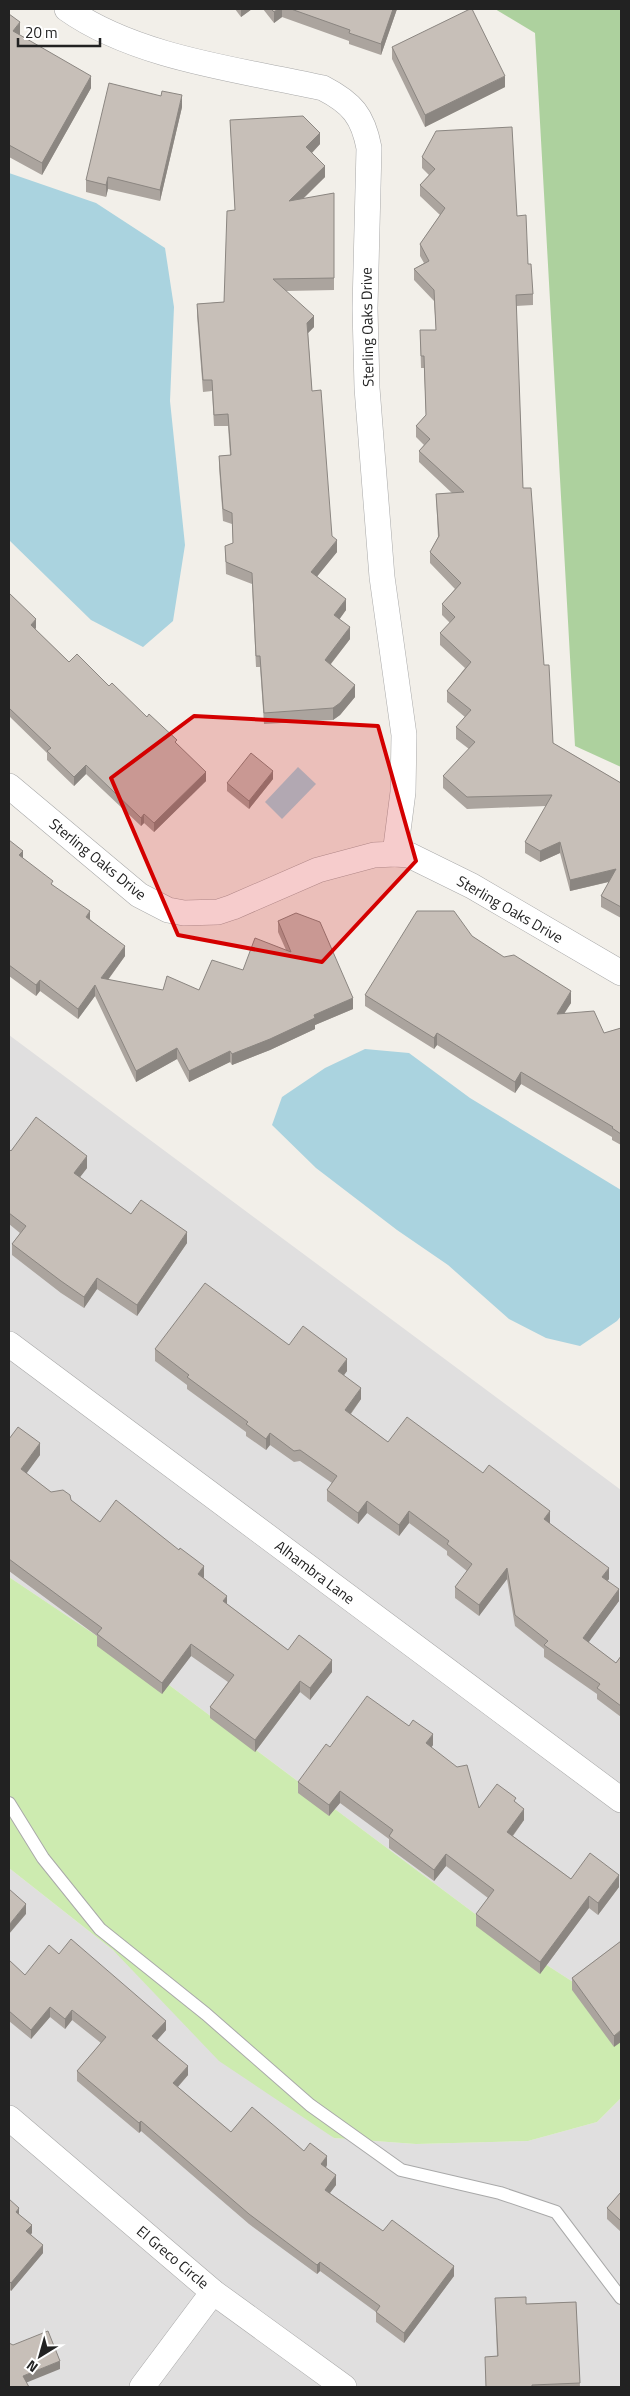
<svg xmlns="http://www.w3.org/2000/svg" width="630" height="2396" viewBox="0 0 630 2396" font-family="'Titillium Web',sans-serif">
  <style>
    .residential { fill: #e0dfdf }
    .grass { fill: #cdebb0 }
    .forest { fill: #add19e }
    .water { fill: #aad3df }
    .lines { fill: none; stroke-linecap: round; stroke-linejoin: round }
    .service-casing { stroke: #a9a9a9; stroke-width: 14 }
    .minor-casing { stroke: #a9a9a9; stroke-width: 26 }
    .service { stroke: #fff; stroke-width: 12 }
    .minor { stroke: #fff; stroke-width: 25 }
    .wall { fill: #aba49e }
    .shaded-wall { fill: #8b8681 }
    .building { fill: #c7bfb8; stroke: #8b8681 }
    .marked { fill: #d40000; fill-opacity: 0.2; stroke: #d40000; stroke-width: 4; stroke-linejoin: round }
    .labels { text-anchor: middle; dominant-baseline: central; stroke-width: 4; stroke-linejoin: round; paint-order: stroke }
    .street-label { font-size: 15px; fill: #222; stroke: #fff }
  </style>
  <rect width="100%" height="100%" fill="#f2efe9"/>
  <g class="residential">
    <polygon points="9,1035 621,1490 621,2019 607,2004 522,1949 161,1679 9,1577"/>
    <polygon points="9,1868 113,1950 334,2138 416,2144 528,2141 597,2122 621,2098 621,2387 9,2387"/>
  </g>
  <polygon class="grass" points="9,1577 161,1679 522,1949 607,2004 621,2019 621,2098 597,2122 528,2141 416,2144 334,2138 219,2061 113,1950 9,1868"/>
  <polygon class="forest" points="495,9 621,9 621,767 575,746 535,33"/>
  <g class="water">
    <polygon points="9,173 96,203 165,248 174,307 170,401 185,545 173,621 143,647 91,620 9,540"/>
    <polygon points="298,767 316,784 282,819 265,802"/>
    <polygon points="365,1049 409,1053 470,1098 621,1190 621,1316 617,1321 580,1346 546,1338 509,1319 448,1265 397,1230 316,1168 272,1125 282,1097 325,1068"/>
  </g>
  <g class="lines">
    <g class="service-casing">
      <polyline id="service" points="9,1803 43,1858 100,1929 206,2014 310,2105 401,2170 500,2193 556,2212 621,2298"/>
    </g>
    <g class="minor-casing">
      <g id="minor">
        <path d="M9 786 139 895 168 910 184 913 218 912 233 907 318 870 374 855 395 854 403 792 404 735 382 577 367 388 365 308 369 148C363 116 352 103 323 88 241 70 136 58 67 9"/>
        <polyline points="395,854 409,855 472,886 621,973"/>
        <polyline points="9,1344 621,1800"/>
        <polyline points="9,2118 213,2292 344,2387"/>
        <polyline points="142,2387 213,2292"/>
      </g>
    </g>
    <use href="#service" class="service"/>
    <use href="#minor" class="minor"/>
  </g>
  <g class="wall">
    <polygon points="235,9 252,9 241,17"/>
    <polygon points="263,9 397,9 381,55 349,44 349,41 282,17 274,23"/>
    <polygon points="9,14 20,34 19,35 91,88 42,175 9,157"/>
    <polygon points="392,47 505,87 425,127 392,59"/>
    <polygon points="161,96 182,107 160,201 108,189 106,197 86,192 86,180"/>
    <polygon points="230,120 320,144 312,153 325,177 303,199 334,193 334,290 286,291 314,327 308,333 312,391 332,536 337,552 317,576 346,610 339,619 350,639 331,664 355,697 340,715 333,720 264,724 260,667 256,667 252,584 226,574 225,546 233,543 232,524 223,521 219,467 219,456 230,455 228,426 214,426 212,391 203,392 197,316 197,304 224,302 235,210"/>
    <polygon points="422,157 517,216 528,264 533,294 533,305 516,306 523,488 553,743 621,783 621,918 601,907 601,896 609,882 570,891 560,853 540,862 525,853 525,842 546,806 467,809 443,788 443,776 469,749 456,739 456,727 465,717 447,702 447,691 465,668 440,645 440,633 450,623 442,615 442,604 455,589 430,563 430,552 438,537 436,494 452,493 419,462 419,451 424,445 416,437 416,426 426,415 424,368 421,368 420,330 436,330 434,301 414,280 414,269 424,263 420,256 420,244 440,215 420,196 420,185 429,175 422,168"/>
    <polygon points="9,593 36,628 35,629 69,662 109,686 177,745 206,781 154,832 144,823 141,826 86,774 74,786 47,760 47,753 9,716"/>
    <polygon points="273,779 249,809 227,791 227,783"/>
    <polygon points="9,840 23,858 90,919 125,956 108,980 163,990 199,990 286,950 278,932 278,921 353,1009 315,1025 315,1029 270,1050 232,1065 230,1062 189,1082 177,1059 136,1082 95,996 78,1019 40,991 36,996 9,976"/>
    <polygon points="472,936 571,1003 564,1013 604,1033 621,1028 621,1145 612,1140 612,1137 521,1084 515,1093 437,1045 434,1049 365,1006 365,995"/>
    <polygon points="9,1149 11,1151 87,1168 80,1177 131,1214 187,1243 137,1316 97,1289 84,1308 61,1293 12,1255 12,1244 20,1233 9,1224"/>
    <polygon points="289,1345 347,1371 344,1375 361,1399 351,1414 388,1442 549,1523 609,1579 607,1581 619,1601 588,1642 616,1663 621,1656 621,1717 597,1699 597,1694 544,1657 544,1649 515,1626 507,1579 479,1616 455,1598 455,1587 467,1571 447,1555 447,1551 409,1523 399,1536 367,1513 358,1524 327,1501 327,1490 332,1483 300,1461 294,1462 270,1445 266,1450 246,1436 246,1432 187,1389 187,1385 155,1361 155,1349"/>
    <polygon points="9,1439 40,1455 26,1473 51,1492 71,1500 100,1522 204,1577 204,1578 227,1604 288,1650 332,1672 310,1700 300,1692 255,1752 210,1718 210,1707 228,1682 191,1656 162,1694 97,1646 97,1636 9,1571"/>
    <polygon points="409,1726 433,1745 431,1747 479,1808 516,1802 524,1820 513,1836 571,1879 619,1887 598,1915 589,1908 540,1974 476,1926 476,1914 488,1898 446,1866 434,1881 389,1848 389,1839 340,1803 329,1816 298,1793 298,1782 330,1747"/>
    <polygon points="621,1941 614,2047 572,1990 572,1978"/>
    <polygon points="59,1954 166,2030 157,2040 188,2075 178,2087 231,2132 304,2151 327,2165 326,2168 336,2185 330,2193 383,2231 454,2276 404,2343 376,2322 376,2312 320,2271 317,2274 249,2224 141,2131 139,2133 77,2081 77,2071 101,2043 72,2020 65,2029 50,2017 31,2039 9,2021 9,1960 25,1975"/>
    <polygon points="621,2192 621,2232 607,2219 607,2208"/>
    <polygon points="9,2199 32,2233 31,2234 43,2253 11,2291 9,2289"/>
    <polygon points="495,2298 526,2304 576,2302 580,2387 486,2387 485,2357 497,2356"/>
  </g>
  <g class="shaded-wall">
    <polygon points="241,9 252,9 241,17"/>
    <polygon points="278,9 282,9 282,17 274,23 274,12"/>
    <polygon points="393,9 397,9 381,55 381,44"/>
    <polygon points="20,22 20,34 13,43 13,31"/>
    <polygon points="91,76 91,88 42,175 42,163"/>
    <polygon points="505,76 505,87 425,127 425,115"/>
    <polygon points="182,95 182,107 160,201 160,190"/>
    <polygon points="320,133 320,144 306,159 306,147"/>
    <polygon points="325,166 325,177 289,212 289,201"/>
    <polygon points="108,177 108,189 106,197 106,185"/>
    <polygon points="314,316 314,327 307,334 307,323"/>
    <polygon points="337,540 337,552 311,584 311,572"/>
    <polygon points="346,599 346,610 334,627 334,615"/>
    <polygon points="36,619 36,628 31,634 31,625"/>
    <polygon points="350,627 350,639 325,671 325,660"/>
    <polygon points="355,685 355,697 340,715 333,720 333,708"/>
    <polygon points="86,765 86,774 74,786 74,777"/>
    <polygon points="273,771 273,779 249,809 249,801"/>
    <polygon points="206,772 206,781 154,832 154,823"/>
    <polygon points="144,814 144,823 141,826 141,818"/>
    <polygon points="560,842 560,853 540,862 540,851"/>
    <polygon points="23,851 23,861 19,855"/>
    <polygon points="616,869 616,880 570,891 570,880"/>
    <polygon points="90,911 90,922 86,917"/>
    <polygon points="125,946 125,956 101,989 101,978"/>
    <polygon points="40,980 40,991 36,996 36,985"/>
    <polygon points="95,985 95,996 78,1019 78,1009"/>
    <polygon points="571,991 571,1003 557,1025 557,1014"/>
    <polygon points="353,998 353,1009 315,1025 315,1029 270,1050 232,1065 232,1054 314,1015"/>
    <polygon points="437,1033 437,1045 434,1049 434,1038"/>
    <polygon points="177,1048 177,1059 136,1082 136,1071"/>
    <polygon points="230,1051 230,1062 189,1082 189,1071"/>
    <polygon points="521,1072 521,1084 515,1093 515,1082"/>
    <polygon points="87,1156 87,1168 74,1185 74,1173"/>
    <polygon points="187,1232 187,1243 137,1316 137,1305"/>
    <polygon points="97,1278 97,1289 84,1308 84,1297"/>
    <polygon points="347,1359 347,1371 338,1383 338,1371"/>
    <polygon points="361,1388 361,1399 345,1421 345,1410"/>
    <polygon points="270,1433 270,1445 266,1450 266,1439"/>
    <polygon points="40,1443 40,1455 21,1481 21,1469"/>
    <polygon points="367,1501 367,1513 358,1524 358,1513"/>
    <polygon points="409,1511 409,1523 399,1536 399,1525"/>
    <polygon points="550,1511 550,1523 544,1530 544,1519"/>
    <polygon points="204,1566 204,1577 198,1585 198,1574"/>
    <polygon points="507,1568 507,1579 479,1616 479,1605"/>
    <polygon points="609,1568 609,1579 602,1588 602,1577"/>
    <polygon points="619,1589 619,1601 583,1650 583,1638"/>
    <polygon points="227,1596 227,1607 223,1601"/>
    <polygon points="191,1644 191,1656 162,1694 162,1683"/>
    <polygon points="332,1660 332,1672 310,1700 310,1688"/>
    <polygon points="300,1681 300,1692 255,1752 255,1740"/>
    <polygon points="433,1734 433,1745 426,1755 426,1743"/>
    <polygon points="340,1791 340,1803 329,1816 329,1805"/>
    <polygon points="524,1809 524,1820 507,1843 507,1832"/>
    <polygon points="446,1854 446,1866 434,1881 434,1870"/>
    <polygon points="619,1875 619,1887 598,1915 598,1903"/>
    <polygon points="589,1896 589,1908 540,1974 540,1962"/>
    <polygon points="26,1904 26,1914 9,1934 9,1925"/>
    <polygon points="50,2007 50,2017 31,2039 31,2030"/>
    <polygon points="72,2010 72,2020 65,2029 65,2019"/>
    <polygon points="166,2021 166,2030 152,2046 152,2036"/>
    <polygon points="621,2030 621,2042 614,2047 614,2036"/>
    <polygon points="188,2066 188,2075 173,2092 173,2083"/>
    <polygon points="141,2121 141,2131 139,2133 139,2123"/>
    <polygon points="327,2156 327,2165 321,2174 321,2164"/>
    <polygon points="336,2175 336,2185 325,2199 325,2190"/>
    <polygon points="19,2208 19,2216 16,2212"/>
    <polygon points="32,2225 32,2233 26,2239 26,2231"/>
    <polygon points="43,2245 43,2253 11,2291 11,2283"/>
    <polygon points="320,2262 320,2271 317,2274 317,2265"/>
    <polygon points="454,2266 454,2276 404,2343 404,2333"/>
    <polygon points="60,2361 60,2369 23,2384 23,2376"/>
  </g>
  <g class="building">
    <polygon points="271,9 278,9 274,12"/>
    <polygon points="291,9 393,9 381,44 349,33 350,30"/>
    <polygon points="470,9 472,9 505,76 425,115 392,47"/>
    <polygon points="9,14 20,22 13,31 91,76 42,163 9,145"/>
    <polygon points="109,83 161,96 162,91 182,95 160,190 108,177 106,185 86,180"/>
    <polygon points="303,116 320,133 306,147 325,166 289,201 334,193 334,278 273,279 314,316 307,323 312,391 321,390 332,536 337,540 311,572 346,599 334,615 350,627 325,660 355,685 340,703 333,708 264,713 260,656 256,656 252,573 226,562 225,546 233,543 232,513 223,509 219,456 231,455 228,414 214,415 212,380 203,380 197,304 224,302 227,211 235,210 230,120"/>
    <polygon points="512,127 517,216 526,215 528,264 531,264 533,294 516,295 523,488 531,488 544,665 549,665 553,743 621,783 621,907 601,896 616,869 570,880 560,842 540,851 525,842 552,795 467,797 443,776 475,742 456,727 471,710 447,691 471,662 440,633 455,617 442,604 461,583 430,552 439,536 436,494 464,492 419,451 430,439 416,426 426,415 424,356 421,356 420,330 436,330 434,290 414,269 429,261 420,244 445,208 420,185 435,169 422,157 436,131"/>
    <polygon points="9,593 36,619 31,625 69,662 77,654 109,686 112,683 147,717 149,714 177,740 175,742 206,772 154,823 144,814 141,818 86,765 74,777 47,751 51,748 9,708"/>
    <polygon points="251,753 273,771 249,801 227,783"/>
    <polygon points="9,840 23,851 19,855 53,881 51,884 90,911 86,917 125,946 101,978 163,990 167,976 199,990 212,960 243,970 255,938 291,952 278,921 296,913 320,922 353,998 314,1015 315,1018 270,1039 232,1054 230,1051 189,1071 177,1048 136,1071 95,985 78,1009 40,980 36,985 9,965"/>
    <polygon points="417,911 454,911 472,936 504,957 514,955 571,991 557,1014 594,1011 604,1033 621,1028 621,1134 612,1128 613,1127 521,1072 515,1082 437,1033 434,1038 365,995"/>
    <polygon points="36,1117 87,1156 74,1173 131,1214 141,1200 187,1232 137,1305 97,1278 84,1297 61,1281 12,1244 26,1226 9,1213 9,1149 11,1151"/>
    <polygon points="205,1283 289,1345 303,1326 347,1359 338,1371 361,1388 345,1410 388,1442 407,1417 483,1473 489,1465 550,1511 544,1519 609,1568 602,1577 619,1589 583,1638 616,1663 621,1656 621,1706 597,1688 600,1684 544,1645 548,1641 515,1615 507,1568 479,1605 455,1587 472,1564 447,1544 449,1541 409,1511 399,1525 367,1501 358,1513 327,1490 337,1476 300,1450 294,1451 270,1433 266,1439 246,1424 248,1422 187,1377 189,1375 155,1349"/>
    <polygon points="18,1427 40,1443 21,1469 51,1492 63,1490 70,1495 71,1500 100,1522 116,1500 179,1550 180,1548 204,1566 198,1574 227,1596 223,1601 288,1650 299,1635 332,1660 310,1688 300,1681 255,1740 210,1707 234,1675 191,1644 162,1683 97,1634 102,1628 9,1559 9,1439"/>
    <polygon points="367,1696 409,1726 413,1720 433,1734 426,1743 457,1767 467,1765 479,1808 497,1784 516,1798 514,1801 524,1809 507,1832 571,1879 590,1853 619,1875 598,1903 589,1896 540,1962 476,1914 494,1890 446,1854 434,1870 389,1836 393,1830 340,1791 329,1805 298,1782 326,1744 330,1747"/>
    <polygon points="9,1889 26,1904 9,1925"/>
    <polygon points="71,1939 166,2021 152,2036 188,2066 173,2083 231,2132 252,2107 304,2151 310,2143 327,2156 321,2164 336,2175 325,2190 383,2231 392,2220 454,2266 404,2333 376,2312 380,2306 320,2262 317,2265 249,2214 141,2121 139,2123 77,2071 106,2037 72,2010 65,2019 50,2007 31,2030 9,2011 9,1960 25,1975 49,1945 59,1954"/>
    <polygon points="621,1941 621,2030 614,2036 572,1978"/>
    <polygon points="621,2192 621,2221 607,2208"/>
    <polygon points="9,2199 19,2208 16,2212 32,2225 26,2231 43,2245 11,2283 9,2281"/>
    <polygon points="526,2297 526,2304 576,2302 580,2383 532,2385 532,2387 486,2387 485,2357 498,2356 495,2298"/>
    <polygon points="48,2331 60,2361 23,2376 29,2387 9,2387 9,2343 13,2345"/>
  </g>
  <path class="marked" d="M194 716 378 726 416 861 322 962 178 935 111 778Z"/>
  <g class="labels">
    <g class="street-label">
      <text transform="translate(367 327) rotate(-91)">Sterling Oaks Drive</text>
      <text transform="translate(98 859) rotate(39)">Sterling Oaks Drive</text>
      <text transform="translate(510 909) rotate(30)">Sterling Oaks Drive</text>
      <text transform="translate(315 1572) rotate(37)">Alhambra Lane</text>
      <text transform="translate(173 2257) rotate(40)">El Greco Circle</text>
    </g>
  </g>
  <rect width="630" height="2396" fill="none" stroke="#222222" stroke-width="20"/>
  <g transform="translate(40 2356) rotate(217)" stroke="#ffffff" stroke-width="4" paint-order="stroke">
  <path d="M0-4L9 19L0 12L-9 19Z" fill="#222222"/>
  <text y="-8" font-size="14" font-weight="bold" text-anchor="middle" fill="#222222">N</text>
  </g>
  <path d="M18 38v8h82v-8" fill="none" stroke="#222222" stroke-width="2.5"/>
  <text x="25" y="38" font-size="15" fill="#222222" stroke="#ffffff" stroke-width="4" paint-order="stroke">20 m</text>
</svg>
